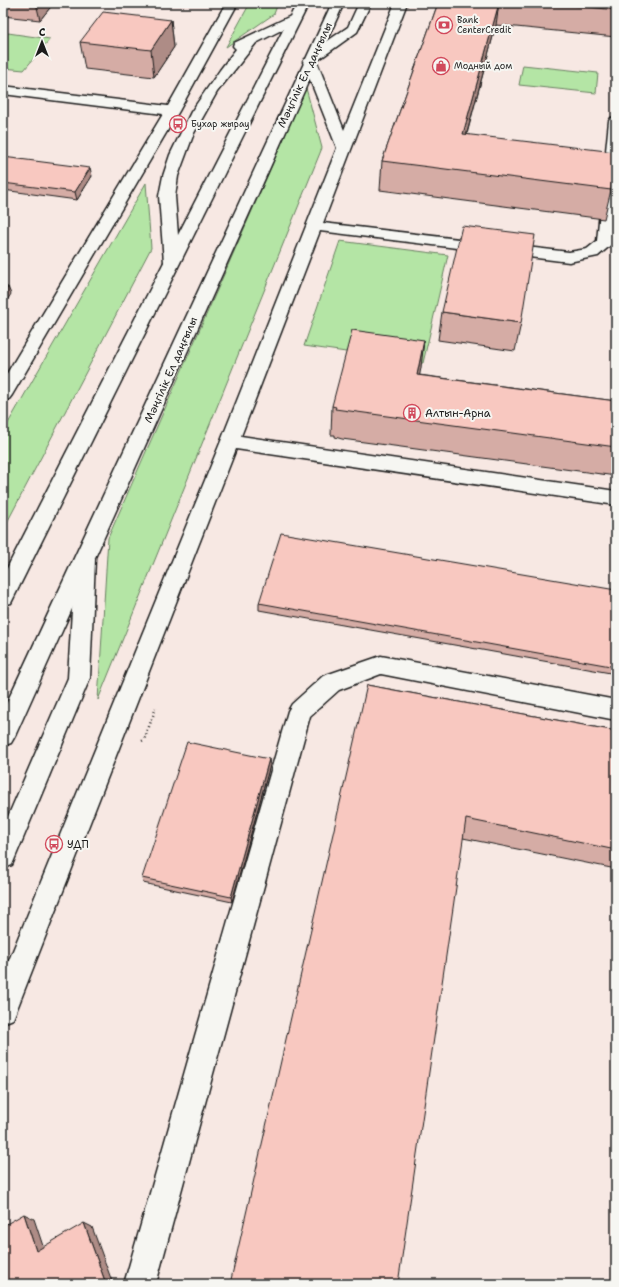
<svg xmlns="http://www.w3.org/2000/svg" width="619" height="1287" viewBox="0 0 619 1287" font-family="'Shantell Sans',sans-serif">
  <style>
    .green { fill: #b4e5a5; stroke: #688060 }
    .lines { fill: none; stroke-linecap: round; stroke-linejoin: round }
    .minor-casing { stroke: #1c1c1c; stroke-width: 3 }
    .major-casing { stroke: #1c1c1c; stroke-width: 3 }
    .path { stroke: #1c1c1c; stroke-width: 2.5; stroke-dasharray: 1 3; stroke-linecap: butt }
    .minor { fill: #f6f6f2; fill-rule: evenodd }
    .major { fill: #f6f6f2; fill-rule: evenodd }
    .wall { fill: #d5aca5; stroke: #1c1c1c }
    .shaded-wall { fill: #ae8c86; stroke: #1c1c1c }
    .building { fill: #f8c8c0; stroke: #1c1c1c }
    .labels { text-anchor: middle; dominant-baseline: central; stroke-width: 4; stroke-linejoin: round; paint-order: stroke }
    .far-poi-label { font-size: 9px; fill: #1c1c1c; stroke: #f6f6f2; text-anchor: start }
    .street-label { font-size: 11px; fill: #1c1c1c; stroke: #f6f6f2 }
    .poi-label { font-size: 11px; fill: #1c1c1c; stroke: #f6f6f2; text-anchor: start }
  </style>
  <rect width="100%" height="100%" fill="#f7e8e3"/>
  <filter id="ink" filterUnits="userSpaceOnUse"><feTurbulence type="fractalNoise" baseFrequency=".025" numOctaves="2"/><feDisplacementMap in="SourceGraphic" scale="8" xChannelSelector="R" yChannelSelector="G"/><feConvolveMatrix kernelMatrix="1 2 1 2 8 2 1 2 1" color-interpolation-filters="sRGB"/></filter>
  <g filter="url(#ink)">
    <g class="green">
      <polygon points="250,3 278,3 274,14 226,47"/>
      <polygon points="8,33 50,39 24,70 3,68 3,39"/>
      <polygon points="523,65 598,73 596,93 519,85"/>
      <polygon points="306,88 322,148 98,700 108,538"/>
      <polygon points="146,183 151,248 3,530 3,432"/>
      <polygon points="340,241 448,255 423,363 304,346"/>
    </g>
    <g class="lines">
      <g class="minor-casing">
        <g id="minor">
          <polygon points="226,3 238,3 179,111 12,395 9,399 3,401 3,380 163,114 3,94 3,86 168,106"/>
          <polygon points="395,3 407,3 323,223 569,252 587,249 597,241 609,121 611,118 616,117 616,206 613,243 598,256 569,262 320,231 241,436 616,491 616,505 236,449 17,1009 13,1019 3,1023 3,975 221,441 337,148 303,62 305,59 315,59 317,62 344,130"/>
          <polygon points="295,14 299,15 301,18 299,21 256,43 217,92 194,133 178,176 175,196 180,262 178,265 172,267 166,265 164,262 159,196 163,176 170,155 191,112 220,70 236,49 233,46 234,43"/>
          <polygon points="85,551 92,553 95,559 90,678 12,865 3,869 3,828 68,678 75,559 78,553"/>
          <polygon points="381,656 616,700 616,720 381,674 339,690 310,716 156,1284 124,1284 288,711 292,704 323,676"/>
        </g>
      </g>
      <g class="major-casing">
        <g id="major">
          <polygon points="297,3 309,3 14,597 11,603 3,605 3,576"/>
          <polygon points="332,3 344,3 326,42 348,27 359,3 371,3 357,32 318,60 15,736 11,743 3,746 3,711"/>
        </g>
      </g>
      <polyline class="path" points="142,741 144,740 156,708"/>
      <use href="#minor" class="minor"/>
      <use href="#major" class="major"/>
    </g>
    <g class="wall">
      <polygon points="3,3 54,3 40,20 3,16"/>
      <polygon points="438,3 616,3 616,37 496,25 467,134 611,190 604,219 380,190 382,161"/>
      <polygon points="171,20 174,47 154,77 85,69 80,42"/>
      <polygon points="3,157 92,176 77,200 3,190"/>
      <polygon points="442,312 521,323 515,351 438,340"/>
      <polygon points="424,340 419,375 616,401 616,476 342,439 335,437 335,435 331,435 332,406"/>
      <polygon points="616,590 616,674 259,610 259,603"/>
      <polygon points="367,685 616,731 616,869 463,838"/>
      <polygon points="270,765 232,902 143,883 142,878"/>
    </g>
    <g class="shaded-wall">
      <polygon points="36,3 54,3 40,20"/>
      <polygon points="499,3 496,25 459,162 463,134"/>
      <polygon points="171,20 174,47 154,77 151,50"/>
      <polygon points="90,168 92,176 77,200 75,192"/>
      <polygon points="8,287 11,294 3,307 3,295"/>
      <polygon points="424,340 421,368 414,404 417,375"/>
      <polygon points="269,759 270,765 232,902 231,897"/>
      <polygon points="24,1214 34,1219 46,1255 36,1251"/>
      <polygon points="84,1223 92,1227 113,1284 106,1284"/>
    </g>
    <g class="building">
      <polygon points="438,3 499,3 463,134 615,152 611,190 382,161"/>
      <polygon points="551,3 616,3 616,10"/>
      <polygon points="103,12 171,20 151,50 80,42"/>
      <polygon points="3,157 90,168 75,192 3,183"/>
      <polygon points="462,226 535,235 521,323 442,312"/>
      <polygon points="3,286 8,287 3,295"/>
      <polygon points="352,330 424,340 417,375 616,401 616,447 335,409 336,407 332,406"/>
      <polygon points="281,533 616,590 616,667 259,603"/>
      <polygon points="367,685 616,731 616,850 466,819 398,1284 230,1284"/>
      <polygon points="187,742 269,759 231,897 142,878"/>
      <polygon points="24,1214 36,1251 84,1223 106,1284 3,1284 3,1226"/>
    </g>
  </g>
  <defs>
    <g id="bank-ring" transform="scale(0.9)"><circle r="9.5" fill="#f6f6f2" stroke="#d1495b" stroke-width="1.5"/><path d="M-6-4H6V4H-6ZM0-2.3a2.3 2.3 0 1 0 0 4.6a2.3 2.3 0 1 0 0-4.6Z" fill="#d1495b"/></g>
    <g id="shop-ring" transform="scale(0.9)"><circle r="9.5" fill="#f6f6f2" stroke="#d1495b" stroke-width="1.5"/><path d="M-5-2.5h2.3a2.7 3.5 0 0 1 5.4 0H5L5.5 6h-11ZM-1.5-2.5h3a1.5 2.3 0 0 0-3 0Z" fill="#d1495b"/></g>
    <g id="bus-ring" transform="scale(0.9)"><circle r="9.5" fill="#f6f6f2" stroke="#d1495b" stroke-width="1.5"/><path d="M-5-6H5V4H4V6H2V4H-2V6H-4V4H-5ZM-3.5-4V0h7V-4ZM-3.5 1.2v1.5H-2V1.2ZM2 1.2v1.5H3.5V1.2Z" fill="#d1495b"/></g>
    <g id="building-ring" transform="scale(0.9)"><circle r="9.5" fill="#f6f6f2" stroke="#d1495b" stroke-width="1.5"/><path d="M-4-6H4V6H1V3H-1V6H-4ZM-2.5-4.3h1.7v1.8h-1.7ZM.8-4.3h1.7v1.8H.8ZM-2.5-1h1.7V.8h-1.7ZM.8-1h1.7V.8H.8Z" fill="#d1495b"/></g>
  </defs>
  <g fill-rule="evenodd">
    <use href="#bank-ring" x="444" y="25"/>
    <use href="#shop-ring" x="441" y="66"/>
    <use href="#bus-ring" x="178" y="124"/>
    <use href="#building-ring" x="412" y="413"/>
    <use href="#bus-ring" x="54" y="844"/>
  </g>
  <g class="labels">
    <g class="far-poi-label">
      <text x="457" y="20">Bank<tspan x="457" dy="10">CenterCredit</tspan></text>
      <text x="454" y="66">Модный дом</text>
      <text x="191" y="124">Бухар жырау</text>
    </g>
    <g class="street-label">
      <text transform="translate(305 75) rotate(-65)">Мәңгілік Ел даңғылы</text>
      <text transform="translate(171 370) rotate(-66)">Мәңгілік Ел даңғылы</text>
    </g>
    <g class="poi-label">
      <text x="425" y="413">Алтын-Арна</text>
      <text x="67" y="844">УДП</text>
    </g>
  </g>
  <rect width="619" height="1287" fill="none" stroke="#f6f6f2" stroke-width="16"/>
  <rect x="8" y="8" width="603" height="1271" fill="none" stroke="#1c1c1c" stroke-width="1.5" filter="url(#ink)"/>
  <g transform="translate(42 42)" stroke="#f6f6f2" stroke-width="3" paint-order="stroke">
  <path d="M0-3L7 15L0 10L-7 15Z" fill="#1c1c1c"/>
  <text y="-6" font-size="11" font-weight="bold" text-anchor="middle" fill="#1c1c1c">С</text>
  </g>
</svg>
